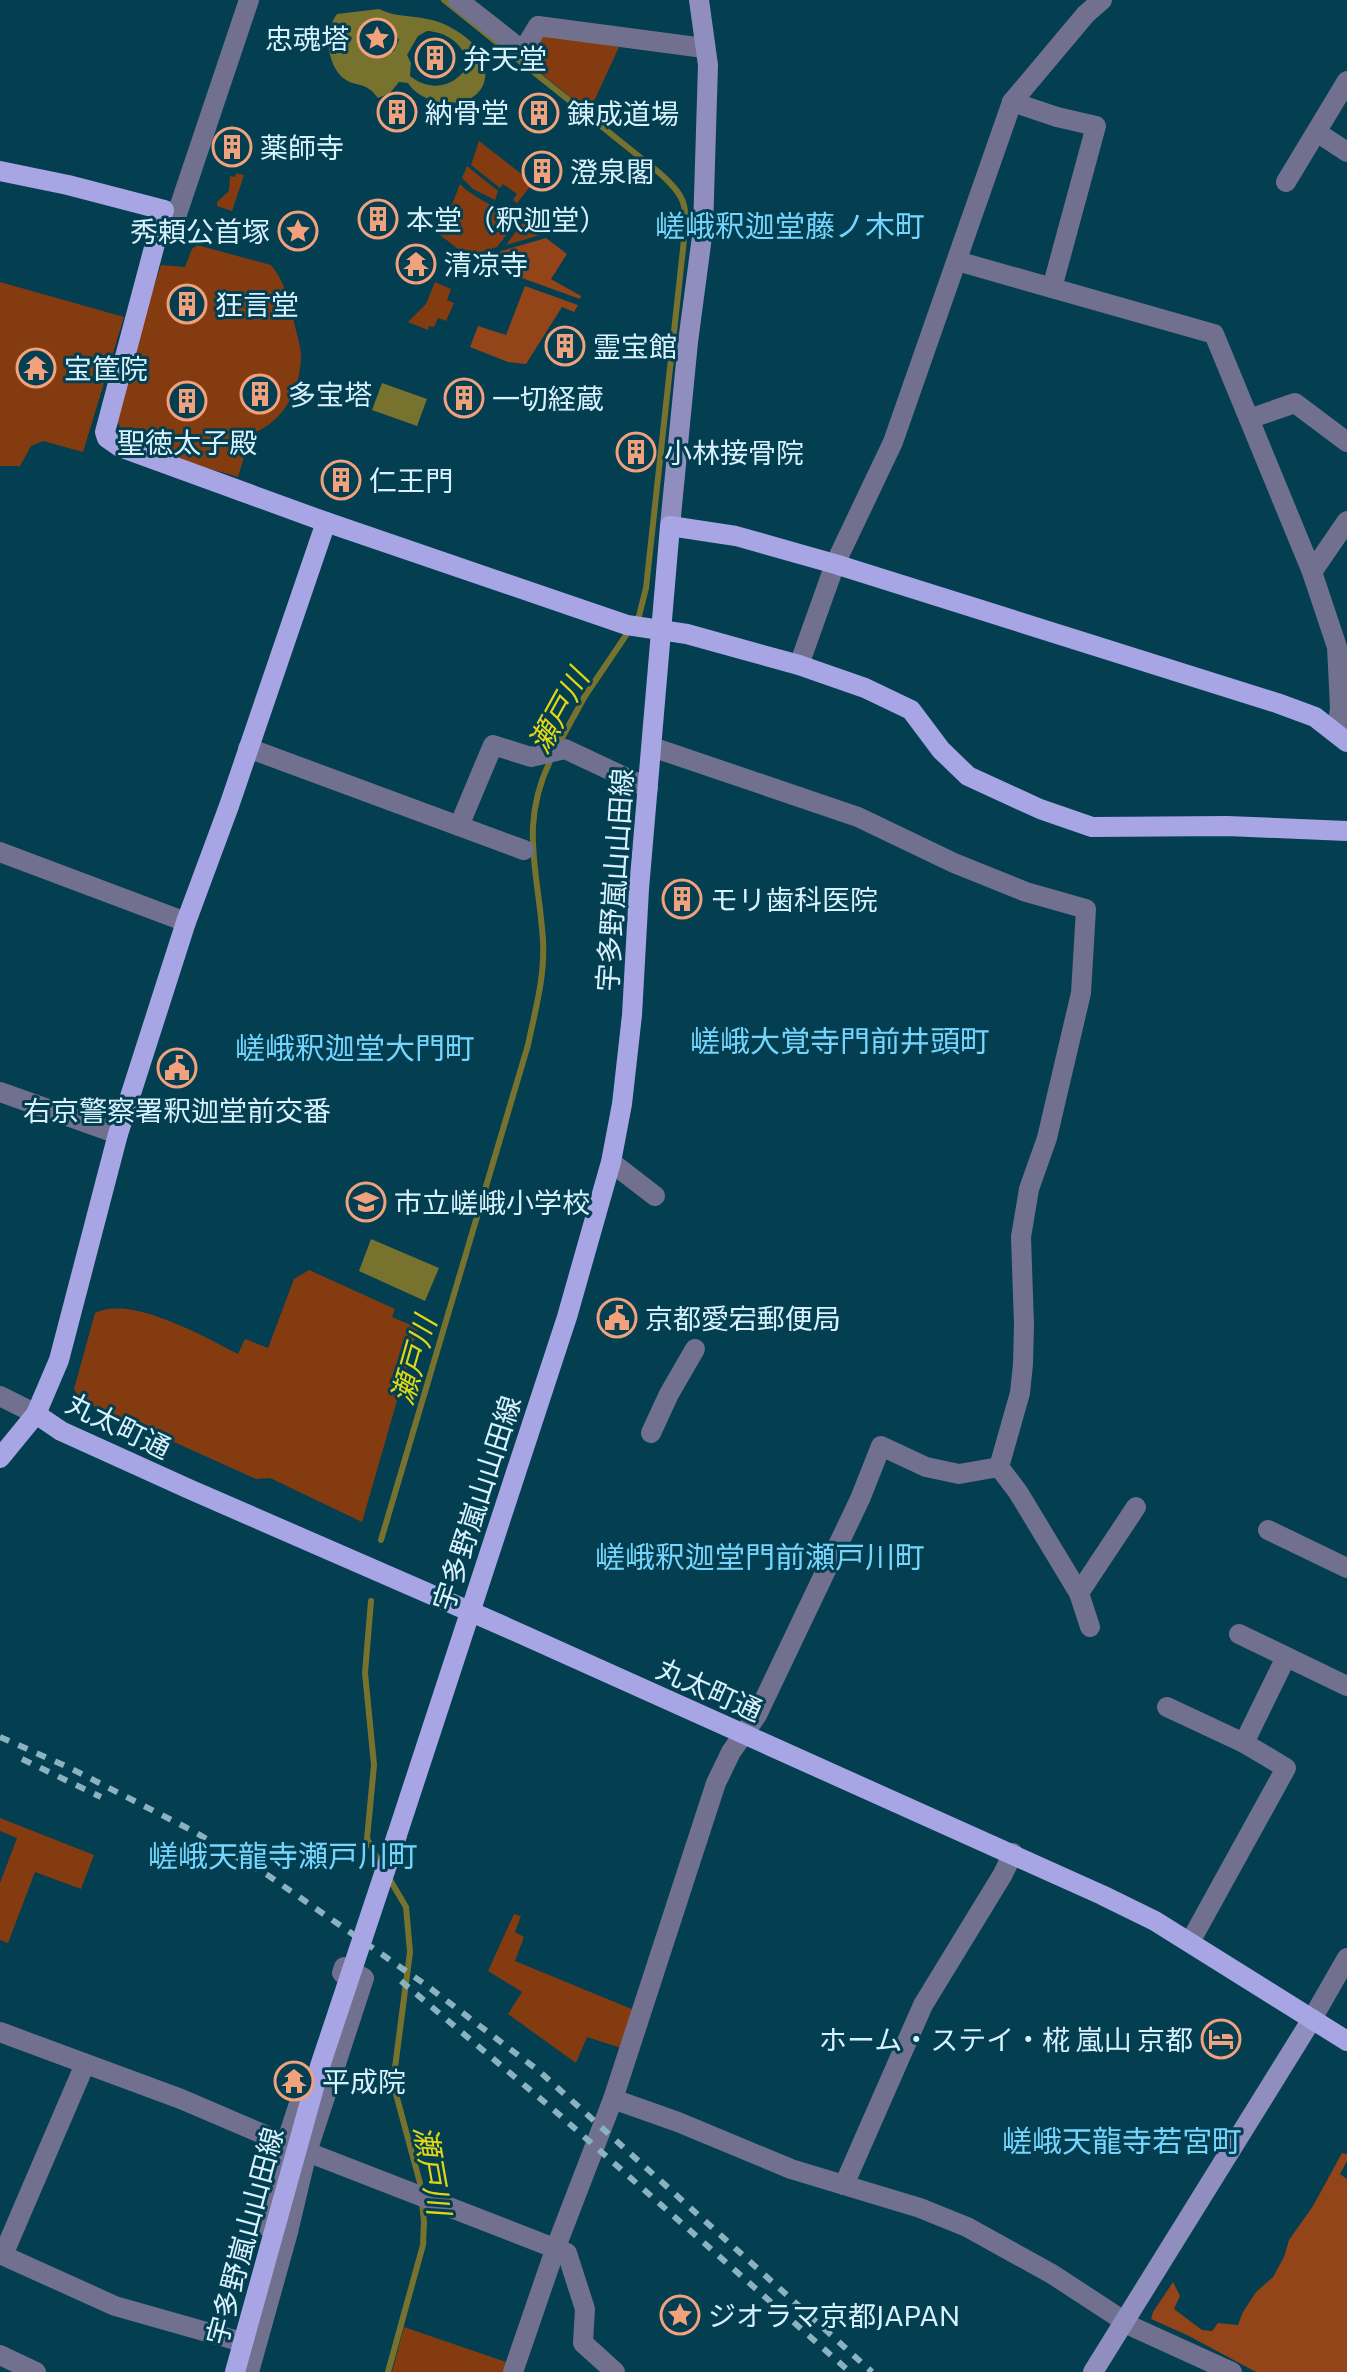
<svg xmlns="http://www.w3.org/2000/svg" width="1347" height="2372" viewBox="0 0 1347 2372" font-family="Commissioner,'Noto Sans JP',sans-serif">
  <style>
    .green { fill: #853b10 }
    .forest { fill: #934418 }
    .water { fill: #77732e; fill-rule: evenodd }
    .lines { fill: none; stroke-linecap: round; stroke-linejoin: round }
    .stream { stroke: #77732e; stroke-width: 6 }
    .street { stroke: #71708f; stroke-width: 20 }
    .secondary { stroke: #908ebf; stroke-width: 20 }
    .primary { stroke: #a8a5e4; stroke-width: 20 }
    .rail { stroke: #8bb2bf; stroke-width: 6; stroke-dasharray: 10 10; stroke-linecap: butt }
    .primary-bridge { stroke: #a8a5e4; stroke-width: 20 }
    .labels { text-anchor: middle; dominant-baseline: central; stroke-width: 6; stroke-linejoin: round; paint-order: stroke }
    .poi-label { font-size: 28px; fill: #d7f2fd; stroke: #033e51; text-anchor: start }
    .street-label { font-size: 28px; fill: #d7f2fd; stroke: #033e51 }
    .neighbourhood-label { font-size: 30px; fill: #75d5fc; stroke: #033e51 }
    .water-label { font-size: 30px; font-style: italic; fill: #e1d713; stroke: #033e51 }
  </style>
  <rect width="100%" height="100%" fill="#033e51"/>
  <g class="green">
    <polygon points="542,33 619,47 589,112 527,62"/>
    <polygon points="479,141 533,183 517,203 513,200 517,194 503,184 500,188 471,165"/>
    <polygon points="467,166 498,191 495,200 473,189 462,178"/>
    <polygon points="236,173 244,175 232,211 217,206 217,202 229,191 230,176 235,177"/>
    <path d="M460 184C476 201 498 204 513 223L514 225 497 247 467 256 440 235Z"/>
    <polygon points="527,217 547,233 506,245"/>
    <path d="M197 245 271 265C284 281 288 297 293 317 295 329 300 342 301 354 301 389 284 422 251 434L238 477C208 467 137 454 120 427 115 419 116 411 116 402L161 265 185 267 192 249Z"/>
    <polygon points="0,282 124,317 83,452 43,441 31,446 20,466 0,466"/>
    <polygon points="435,282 451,289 447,300 454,303 446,321 438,318 434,327 429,326 428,330 408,322 426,304"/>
    <path d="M309 1270 395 1309 392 1317 418 1328 362 1522 270 1478 256 1479 81 1400 74 1389 95 1313C132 1295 204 1337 238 1354L245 1339 268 1348 294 1279Z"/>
    <polygon points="0,1818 94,1855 81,1889 35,1872 8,1943 0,1940 0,1883 17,1838 0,1831"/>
    <polygon points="514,1914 521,1916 515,1932 524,1937 515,1961 634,2010 624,2049 587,2037 576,2063 508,2014 522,1992 488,1971"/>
    <polygon points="404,2327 506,2362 503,2372 392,2372"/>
  </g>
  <g class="forest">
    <polygon points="546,238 567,254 551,279 581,296 580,299 489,266 501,251"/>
    <polygon points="525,286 578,305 574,312 562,307 526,364 508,362 470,347 478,326 506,335"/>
    <polygon points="1342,2153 1347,2154 1347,2161 1340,2174 1347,2179 1347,2372 1256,2372 1187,2335 1151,2319 1153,2312 1173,2282 1180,2296 1174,2309 1202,2330 1212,2331 1218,2323 1238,2325 1243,2312 1256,2292 1273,2277 1284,2257 1289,2240 1313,2206"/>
  </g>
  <g class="water">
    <path d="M379 9C395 17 410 15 427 19 447 22 479 41 484 62 496 113 426 112 408 83L399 82 390 93 378 98C375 95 373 91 369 89 362 83 350 86 340 75 326 59 325 30 337 14ZM375 20C388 23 394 26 399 40L394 51 380 57 366 55 357 43 365 25ZM427 31C447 32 464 44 468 65 455 88 430 92 410 76L411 63 407 55 418 36Z"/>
    <polygon points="382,383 427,399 417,426 372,410"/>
    <polygon points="371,1239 439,1268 425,1301 359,1271"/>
  </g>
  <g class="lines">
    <g class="stream">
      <path d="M444 0 656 170C690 199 687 207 683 249L646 588 639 616 585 696 558 745"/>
      <path d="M381 1540 528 1045C535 1011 545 977 543 941 539 872 518 826 551 759"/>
      <polyline points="371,1601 365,1673 374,1765 367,1839 381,1865"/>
      <polyline points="388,2372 423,2245 424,2222 420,2183 393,2083 410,1952 406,1907 389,1878"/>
    </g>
    <g class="street">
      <polyline points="458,0 523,51 538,26 704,48"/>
      <polyline points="1012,102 1057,117 1096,126 1052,288"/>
      <polyline points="1318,133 1347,152"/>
      <polyline points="1286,182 1347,81"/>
      <polyline points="164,210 177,214 249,0"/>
      <polyline points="957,261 1214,334 1312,572 1337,647 1340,708 1337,732"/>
      <polyline points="1249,419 1295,403 1347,442"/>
      <polyline points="1312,572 1347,521"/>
      <polyline points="799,665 835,564 893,442 1012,102 1086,14 1102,0"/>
      <polyline points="652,747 858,817 954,863 1026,892 1086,909 1081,993 1047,1138 1029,1189 1021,1237 1024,1325 1023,1364 1020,1393 999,1467"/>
      <polyline points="248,748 524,850"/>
      <polyline points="459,826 493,745 531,757 565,749 648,788"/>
      <polyline points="0,852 186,922"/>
      <polyline points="0,1092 118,1134"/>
      <polyline points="611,1162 655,1196"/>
      <polyline points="0,1396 36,1414"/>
      <polyline points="651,1433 669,1394 695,1349"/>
      <polyline points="1268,1530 1347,1568"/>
      <polyline points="1079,1593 1136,1507"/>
      <polyline points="1239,1634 1347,1686"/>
      <polyline points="1167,1707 1244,1743 1286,1768 1190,1942"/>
      <polyline points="1244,1743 1286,1657"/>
      <polyline points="1312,2019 1347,1958"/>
      <polyline points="0,2032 181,2099 279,2141 567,2253 585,2309 583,2343 615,2372"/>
      <polyline points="613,2099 678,2122 791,2169 920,2208 967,2227 1052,2274 1133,2327 1232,2372"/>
      <polyline points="844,2185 923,2005 1003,1874 1013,1853"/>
      <polyline points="266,2226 286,2143 307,2079"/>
      <polyline points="0,2254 115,2306 235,2340"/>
      <polyline points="3,2255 85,2064"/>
      <polyline points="0,2355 36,2372"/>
      <polyline points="249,2372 288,2232 307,2152 364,1978 344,1967 342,1973"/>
      <polyline points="513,2372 556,2247 613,2099 716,1783 731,1752 757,1715 860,1499 881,1446 926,1467 959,1474 999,1467 1018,1492 1079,1593 1090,1627"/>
    </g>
    <g class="secondary">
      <polyline points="670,526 688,342 703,229 708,65 699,0"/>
      <polyline points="1093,2372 1312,2019"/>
    </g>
    <g class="primary">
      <polyline points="0,171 68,185 164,210 105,432 107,438 120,447 326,522 627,625 687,634 799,665 865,688 911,710 941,750 968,776 1040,809 1092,827 1227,826 1347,831"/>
      <polyline points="36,1414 61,1431 189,1489 501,1625 1102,1895 1155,1921 1347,2041"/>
      <polyline points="0,1458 36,1414 59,1360 118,1134 186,922 229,806 326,522"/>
      <polyline points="397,1835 567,1317 611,1162 622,1104 632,1015 639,889 670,526 736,536 835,564 1277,703 1315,717 1347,742"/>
    </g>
    <g class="rail">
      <polyline points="0,1737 68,1767 193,1831 269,1876 426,1985 539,2071 872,2372"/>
      <polyline points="22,1759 101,1797"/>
      <polyline points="401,1981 555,2111 850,2372"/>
    </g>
    <polyline class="primary-bridge" points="235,2372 320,2066 397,1835"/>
  </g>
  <defs>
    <g id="sight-ring" transform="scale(2)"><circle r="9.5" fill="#033e51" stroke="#f1a17c" stroke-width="1.5"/><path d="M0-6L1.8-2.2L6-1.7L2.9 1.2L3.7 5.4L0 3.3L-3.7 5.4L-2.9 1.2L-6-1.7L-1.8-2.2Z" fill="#f1a17c"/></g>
    <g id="building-ring" transform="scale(2)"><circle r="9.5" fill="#033e51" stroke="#f1a17c" stroke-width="1.5"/><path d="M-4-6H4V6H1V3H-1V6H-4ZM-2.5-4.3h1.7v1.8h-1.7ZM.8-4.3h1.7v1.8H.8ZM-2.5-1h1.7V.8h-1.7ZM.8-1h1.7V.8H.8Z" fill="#f1a17c"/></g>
    <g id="temple-ring" transform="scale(2)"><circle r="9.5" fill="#033e51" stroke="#f1a17c" stroke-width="1.5"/><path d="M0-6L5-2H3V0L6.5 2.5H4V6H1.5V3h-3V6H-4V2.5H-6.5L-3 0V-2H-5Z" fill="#f1a17c"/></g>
    <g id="civic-ring" transform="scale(2)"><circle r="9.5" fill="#033e51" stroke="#f1a17c" stroke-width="1.5"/><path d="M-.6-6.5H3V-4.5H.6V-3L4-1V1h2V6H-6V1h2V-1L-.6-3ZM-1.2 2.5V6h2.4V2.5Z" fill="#f1a17c"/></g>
    <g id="school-ring" transform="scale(2)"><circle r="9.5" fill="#033e51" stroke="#f1a17c" stroke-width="1.5"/><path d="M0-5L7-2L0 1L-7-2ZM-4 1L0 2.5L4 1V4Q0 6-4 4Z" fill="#f1a17c"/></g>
    <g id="hotel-ring" transform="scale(2)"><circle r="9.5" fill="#033e51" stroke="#f1a17c" stroke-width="1.5"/><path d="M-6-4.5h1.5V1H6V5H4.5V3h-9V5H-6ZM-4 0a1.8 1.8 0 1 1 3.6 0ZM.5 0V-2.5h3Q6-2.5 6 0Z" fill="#f1a17c"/></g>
  </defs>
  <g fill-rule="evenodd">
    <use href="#sight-ring" x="377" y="38"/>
    <use href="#building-ring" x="435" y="58"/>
    <use href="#building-ring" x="397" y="112"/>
    <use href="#building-ring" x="539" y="113"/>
    <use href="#building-ring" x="232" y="147"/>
    <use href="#building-ring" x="542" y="171"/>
    <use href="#building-ring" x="378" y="219"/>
    <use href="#sight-ring" x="298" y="231"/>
    <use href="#temple-ring" x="416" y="264"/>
    <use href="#building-ring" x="187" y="304"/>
    <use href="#building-ring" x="565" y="346"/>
    <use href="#temple-ring" x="36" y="368"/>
    <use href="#building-ring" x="260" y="394"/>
    <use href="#building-ring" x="464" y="398"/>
    <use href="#building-ring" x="187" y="401"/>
    <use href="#building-ring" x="636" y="452"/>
    <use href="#building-ring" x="341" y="480"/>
    <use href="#building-ring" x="682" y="899"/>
    <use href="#civic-ring" x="177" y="1068"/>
    <use href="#school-ring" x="366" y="1202"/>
    <use href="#civic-ring" x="617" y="1318"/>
    <use href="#hotel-ring" x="1221" y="2039"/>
    <use href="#temple-ring" x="294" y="2081"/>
    <use href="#sight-ring" x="680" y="2315"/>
  </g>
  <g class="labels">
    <g class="poi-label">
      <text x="349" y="38" text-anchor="end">忠魂塔</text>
      <text x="463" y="58">弁天堂</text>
      <text x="425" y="112">納骨堂</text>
      <text x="567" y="113">錬成道場</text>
      <text x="260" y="147">薬師寺</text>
      <text x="570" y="171">澄泉閣</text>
      <text x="406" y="219">本堂 （釈迦堂）</text>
      <text x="270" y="231" text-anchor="end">秀頼公首塚</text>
      <text x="444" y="264">清凉寺</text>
      <text x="215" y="304">狂言堂</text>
      <text x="593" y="346">霊宝館</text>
      <text x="64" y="368">宝筐院</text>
      <text x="288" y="394">多宝塔</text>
      <text x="492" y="398">一切経蔵</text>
      <text x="187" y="442" text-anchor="middle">聖徳太子殿</text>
      <text x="664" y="452">小林接骨院</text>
      <text x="369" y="480">仁王門</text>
      <text x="710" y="899">モリ歯科医院</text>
      <text x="177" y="1110" text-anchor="middle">右京警察署釈迦堂前交番</text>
      <text x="394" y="1202">市立嵯峨小学校</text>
      <text x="645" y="1318">京都愛宕郵便局</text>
      <text x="1193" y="2039" text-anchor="end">ホーム・ステイ・椛 嵐山 京都</text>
      <text x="322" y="2081">平成院</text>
      <text x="708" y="2315">ジオラマ京都JAPAN</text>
    </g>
    <g class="street-label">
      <text transform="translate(614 880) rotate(-86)">宇多野嵐山山田線</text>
      <text transform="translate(119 1425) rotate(26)">丸太町通</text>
      <text transform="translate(476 1503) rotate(-72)">宇多野嵐山山田線</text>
      <text transform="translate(710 1689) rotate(24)">丸太町通</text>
      <text transform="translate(244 2236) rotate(-75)">宇多野嵐山山田線</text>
    </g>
    <g class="neighbourhood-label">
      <text x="790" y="224">嵯峨釈迦堂藤ノ木町</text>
      <text x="840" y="1039">嵯峨大覚寺門前井頭町</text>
      <text x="355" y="1046">嵯峨釈迦堂大門町</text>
      <text x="760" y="1555">嵯峨釈迦堂門前瀬戸川町</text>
      <text x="283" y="1854">嵯峨天龍寺瀬戸川町</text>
      <text x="1122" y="2139">嵯峨天龍寺若宮町</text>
    </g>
    <g class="water-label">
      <text transform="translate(557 710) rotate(-61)">瀬戸川</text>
      <text transform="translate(412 1360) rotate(-74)">瀬戸川</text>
      <text transform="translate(434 2170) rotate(80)">瀬戸川</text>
    </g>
  </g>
</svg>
